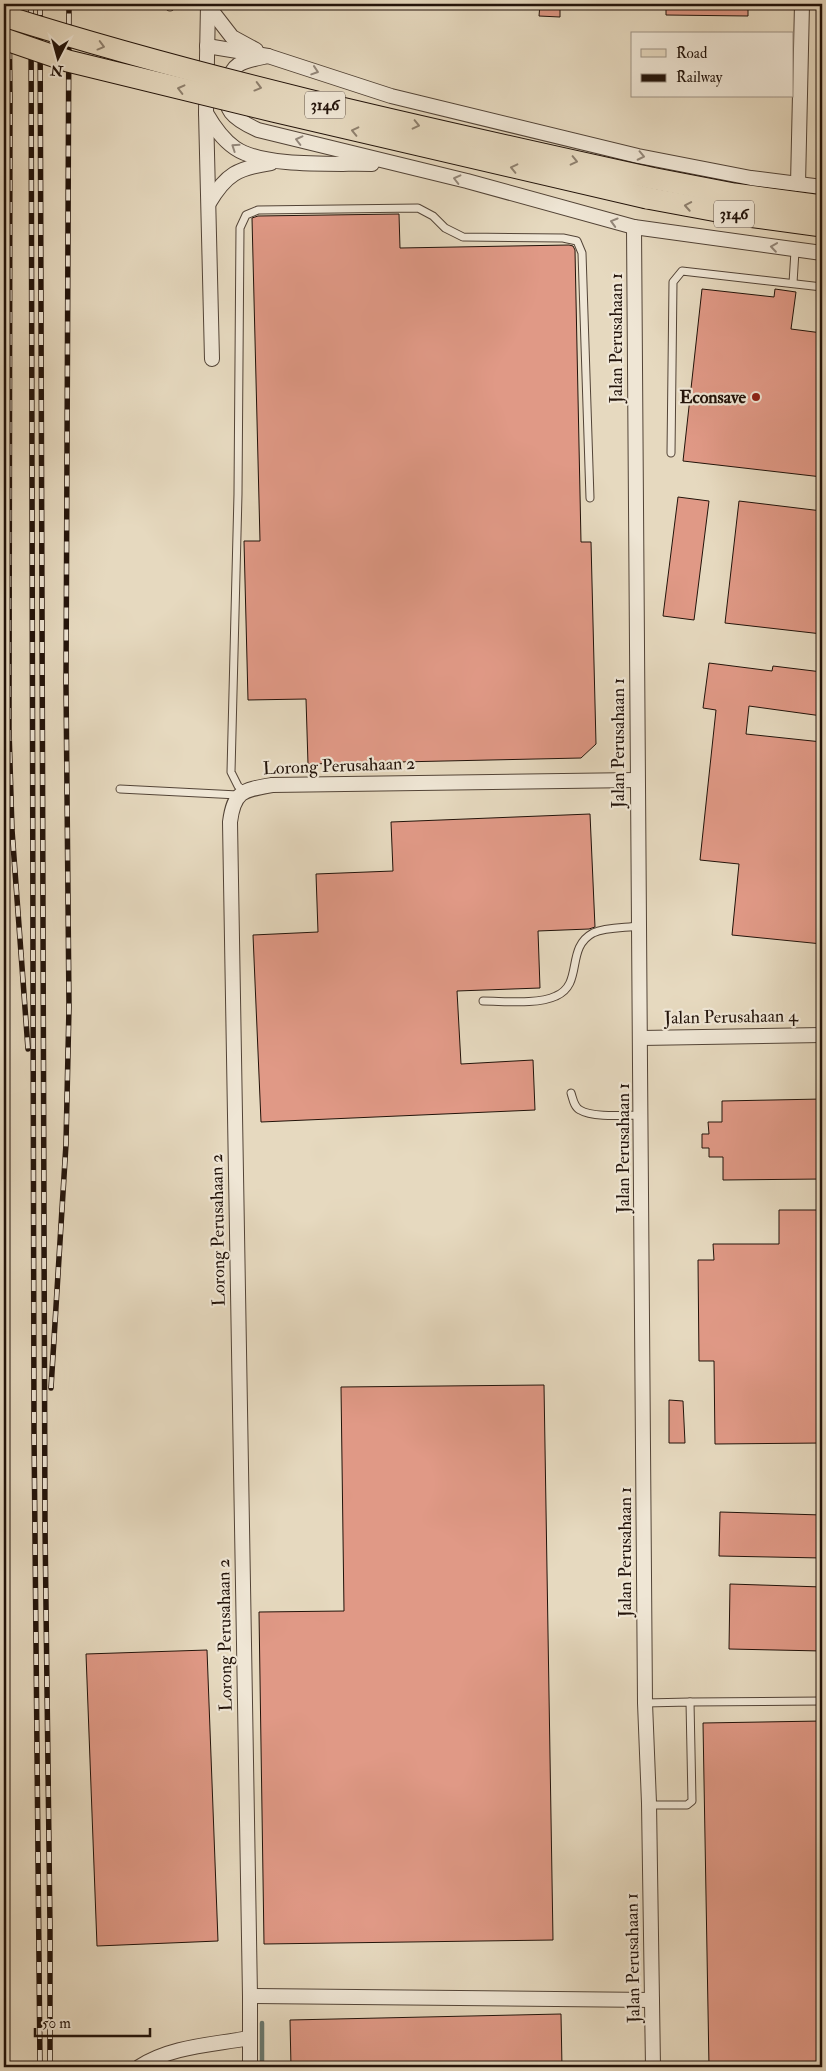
<svg xmlns="http://www.w3.org/2000/svg" width="826" height="2071" viewBox="0 0 826 2071" font-family="'IM FELL Double Pica',serif">
  <style>
    .lines { fill: none; stroke-linecap: round; stroke-linejoin: round }
    .stream { stroke: #68776e; stroke-width: 4.5 }
    .building { fill: #e09986; stroke: #22130a }
    .lane-casing { stroke: #534437; stroke-width: 9 }
    .street-casing { stroke: #534437; stroke-width: 16 }
    .primary-casing { stroke: #22130a; stroke-width: 23 }
    .lane { stroke: #efe6d5; stroke-width: 7 }
    .street { stroke: #efe6d5; stroke-width: 14 }
    .primary { stroke: #e6d9bf; stroke-width: 21 }
    .rail-casing { stroke: #22130a; stroke-width: 5.5 }
    .rail { stroke: #efe6d5; stroke-width: 4; stroke-dasharray: 11; stroke-linecap: butt }
    .primary-bridge-casing { stroke: #22130a; stroke-width: 23; stroke-linecap: butt }
    .primary-bridge { stroke: #e6d9bf; stroke-width: 21 }
    .oneway { stroke: #8e806e }
    .oneway2 { stroke: #93877a }
    .poi-dot { fill: #8f2418; stroke: #efe6d5; stroke-width: 2 }
    .labels { text-anchor: middle; dominant-baseline: central; stroke-width: 4.5; stroke-linejoin: round; paint-order: stroke }
    .shield { fill: #efe6d5; stroke: #605247; stroke-width: 1 }
    .shield-label { font-size: 16px; font-weight: bold; fill: #22130a }
    .street-label { font-size: 18px; fill: #22130a; stroke: #efe6d5 }
    .poi-label { font-size: 18px; font-weight: bold; fill: #22130a; stroke: #efe6d5; text-anchor: end }
  </style>
  <rect width="100%" height="100%" fill="#e6d9bf"/>
  <filter id="stains"><feTurbulence type="fractalNoise" baseFrequency=".004" numOctaves="4"/><feColorMatrix values="0 0 0 0 .2 0 0 0 0 .09 0 0 0 0 .02 0 0 0 .5 -.17"/></filter>
  <radialGradient id="worn" r=".72"><stop offset=".6" stop-color="#630" stop-opacity="0"/><stop offset="1" stop-color="#630" stop-opacity=".3"/></radialGradient>
  <g class="lines">
    <polyline class="stream" points="262,2023 262,2067"/>
  </g>
  <g class="building">
    <polygon points="540,4 560,4 560,17 539,16"/>
    <polygon points="666,4 748,4 748,16 666,15"/>
    <polygon points="399,214 400,248 569,245 573,246 575,250 581,542 591,542 596,744 581,758 308,764 306,699 248,700 244,541 260,541 252,218 258,216"/>
    <polygon points="702,289 774,297 775,289 796,292 791,329 822,333 822,477 683,461"/>
    <polygon points="678,497 709,501 694,620 663,616"/>
    <polygon points="739,501 822,511 822,634 725,623"/>
    <polygon points="709,663 772,671 773,666 822,672 822,716 749,706 746,734 822,742 822,944 732,935 739,864 700,860 716,710 703,708"/>
    <polygon points="590,814 595,927 589,929 538,931 540,988 457,991 461,1064 533,1060 535,1110 261,1122 253,935 318,932 316,874 393,871 391,822"/>
    <polygon points="822,1099 822,1179 723,1180 723,1157 709,1157 709,1148 702,1148 702,1134 709,1134 708,1122 722,1122 722,1101"/>
    <polygon points="779,1210 822,1210 822,1443 715,1444 714,1361 699,1361 698,1260 714,1260 713,1244 779,1244"/>
    <polygon points="544,1385 553,1940 264,1944 259,1612 344,1611 341,1387"/>
    <polygon points="669,1400 683,1401 685,1443 669,1443"/>
    <polygon points="720,1512 822,1515 822,1558 719,1556"/>
    <polygon points="730,1584 822,1587 822,1651 729,1649"/>
    <polygon points="207,1650 218,1941 97,1946 86,1654"/>
    <polygon points="822,1721 822,2067 709,2067 703,1723"/>
    <polygon points="561,2014 562,2067 291,2067 290,2020"/>
  </g>
  <g class="lines">
    <g class="lane-casing">
      <g id="lane">
        <polyline points="170,4 170,7"/>
        <polyline points="793,283 795,251"/>
        <polyline points="671,453 673,282 682,271 822,287"/>
        <polyline points="120,789 238,795"/>
        <polyline points="244,791 238,786 231,772 238,494 240,228 246,215 258,210 418,208 433,216 445,228 463,237 563,238 577,241 582,253 590,498"/>
        <path d="M483 1001C504 1001 537 1005 556 996 584 984 565 948 593 933 606 927 624 928 639 926"/>
        <path d="M571 1093C573 1099 574 1107 580 1110 593 1118 626 1115 641 1115"/>
        <polyline points="690,1702 822,1701"/>
        <polyline points="645,1703 690,1702 692,1801 687,1805 649,1805"/>
      </g>
    </g>
    <g class="street-casing">
      <g id="street">
        <polyline points="208,4 206,112 212,359"/>
        <polyline points="208,6 232,37 256,50"/>
        <polyline points="207,46 268,56 391,96 638,156 751,178 822,187"/>
        <path d="M268 56C259 58 246 60 238 65 232 69 231 74 229 81 220 110 234 119 258 130L467 181 634 227 822 253"/>
        <path d="M206 113C214 127 222 139 235 148 264 168 337 163 372 164"/>
        <polyline points="798,184 802,4"/>
        <path d="M209 203C226 174 238 168 271 163"/>
        <path d="M634 227C636 719 642 1211 645 1703L649 1803 653 2067"/>
        <polyline points="641,1038 822,1035"/>
        <polyline points="250,1996 652,2000"/>
        <path d="M139 2067C171 2046 212 2045 249 2038"/>
        <path d="M250 2067V1996L230 822C234 791 243 790 272 785L636 780"/>
      </g>
    </g>
    <g class="primary-casing">
      <g id="primary">
        <polyline points="651,178 734,194 822,206"/>
        <polyline points="647,198 733,214 822,226"/>
      </g>
    </g>
    <use href="#lane" class="lane"/>
    <use href="#street" class="street"/>
    <use href="#primary" class="primary"/>
    <g class="rail-casing">
      <g id="rail">
        <polyline points="9,4 10,99 9,730 12,830 28,1049"/>
        <polyline points="31,4 34,1431 40,2067"/>
        <polyline points="40,4 45,1526 50,1927 50,2067"/>
        <polyline points="51,1388 66,1144 69,1007 66,684 69,4"/>
      </g>
    </g>
    <use href="#rail" class="rail"/>
    <g class="primary-bridge-casing">
      <g id="primary-bridge">
        <path d="M4 16C216 83 434 130 651 178"/>
        <polyline points="4,39 68,61 273,111 647,198"/>
      </g>
    </g>
    <use href="#primary-bridge" class="primary-bridge"/>
  </g>
  <defs><path id="oneway-chevron" d="M-2-3.5L2.5 0L-2 3.5" fill="none" stroke-width="1.6" stroke-linecap="round" stroke-linejoin="round" transform="scale(1.25)"/></defs>
  <g class="oneway">
    <use href="#oneway-chevron" transform="translate(101 46) rotate(15)"/>
    <use href="#oneway-chevron" transform="translate(258 87) rotate(15)"/>
    <use href="#oneway-chevron" transform="translate(181 89) rotate(-166)"/>
    <use href="#oneway-chevron" transform="translate(416 125) rotate(13)"/>
    <use href="#oneway-chevron" transform="translate(355 131) rotate(-167)"/>
    <use href="#oneway-chevron" transform="translate(574 161) rotate(13)"/>
    <use href="#oneway-chevron" transform="translate(514 168) rotate(-167)"/>
    <use href="#oneway-chevron" transform="translate(688 206) rotate(-170)"/>
  </g>
  <g class="oneway2">
    <use href="#oneway-chevron" transform="translate(315 71) rotate(18)"/>
    <use href="#oneway-chevron" transform="translate(299 140) rotate(-166)"/>
    <use href="#oneway-chevron" transform="translate(235 147) rotate(-146)"/>
    <use href="#oneway-chevron" transform="translate(641 156) rotate(12)"/>
    <use href="#oneway-chevron" transform="translate(457 179) rotate(-166)"/>
    <use href="#oneway-chevron" transform="translate(614 222) rotate(-164)"/>
    <use href="#oneway-chevron" transform="translate(774 247) rotate(-172)"/>
  </g>
  <circle class="poi-dot" cx="756" cy="397" r="5"/>
  <g class="labels">
    <g class="shield">
      <rect x="305" y="91.5" width="40" height="27" rx="4"/>
      <rect x="714" y="200.5" width="40" height="27" rx="4"/>
    </g>
    <g class="shield-label">
      <text x="325" y="105">3146</text>
      <text x="734" y="214">3146</text>
    </g>
    <g class="street-label">
      <text transform="translate(616 338) rotate(-90)">Jalan Perusahaan 1</text>
      <text transform="translate(618 743) rotate(-90)">Jalan Perusahaan 1</text>
      <text transform="translate(339 766) rotate(-2)">Lorong Perusahaan 2</text>
      <text transform="translate(731 1017) rotate(-1)">Jalan Perusahaan 4</text>
      <text transform="translate(623 1148) rotate(-90)">Jalan Perusahaan 1</text>
      <text transform="translate(218 1230) rotate(-91)">Lorong Perusahaan 2</text>
      <text transform="translate(625 1552) rotate(-90)">Jalan Perusahaan 1</text>
      <text transform="translate(225 1635) rotate(-91)">Lorong Perusahaan 2</text>
      <text transform="translate(633 1958) rotate(-91)">Jalan Perusahaan 1</text>
    </g>
    <g class="poi-label">
      <text x="746" y="397">Econsave</text>
    </g>
  </g>
  <rect width="826" height="2071" fill="none" stroke="#e6d9bf" stroke-width="20"/>
  <rect x="5" y="5" width="816" height="2061" fill="none" stroke="#22130a" stroke-width="2.5"/>
  <rect x="10" y="10" width="806" height="2051" fill="none" stroke="#22130a"/>
  <rect x="631" y="32" width="162" height="65" fill="#efe6d5" stroke="#9d9284"/>
  <rect x="641" y="49" width="25" height="8" fill="#e6d9bf" stroke="#9d9284"/>
  <text x="676" y="58" font-size="15" fill="#22130a">Road</text>
  <rect x="641" y="74" width="25" height="8" fill="#22130a" stroke="#9d9284"/>
  <text x="676" y="82" font-size="15" fill="#22130a">Railway</text>
  <g transform="translate(58 58) rotate(186)" stroke="#efe6d5" stroke-width="4" paint-order="stroke">
  <path d="M0-4L9 19L0 12L-9 19Z" fill="#22130a"/>
  <text y="-8" font-size="14" font-weight="bold" text-anchor="middle" fill="#22130a">N</text>
  </g>
  <path d="M35 2028v8h115v-8" fill="none" stroke="#22130a" stroke-width="2.5"/>
  <text x="42" y="2028" font-size="15" fill="#22130a" stroke="#efe6d5" stroke-width="4" paint-order="stroke">50 m</text>
  <rect width="100%" height="100%" filter="url(#stains)"/>
  <rect width="100%" height="100%" fill="url(#worn)"/>
</svg>
